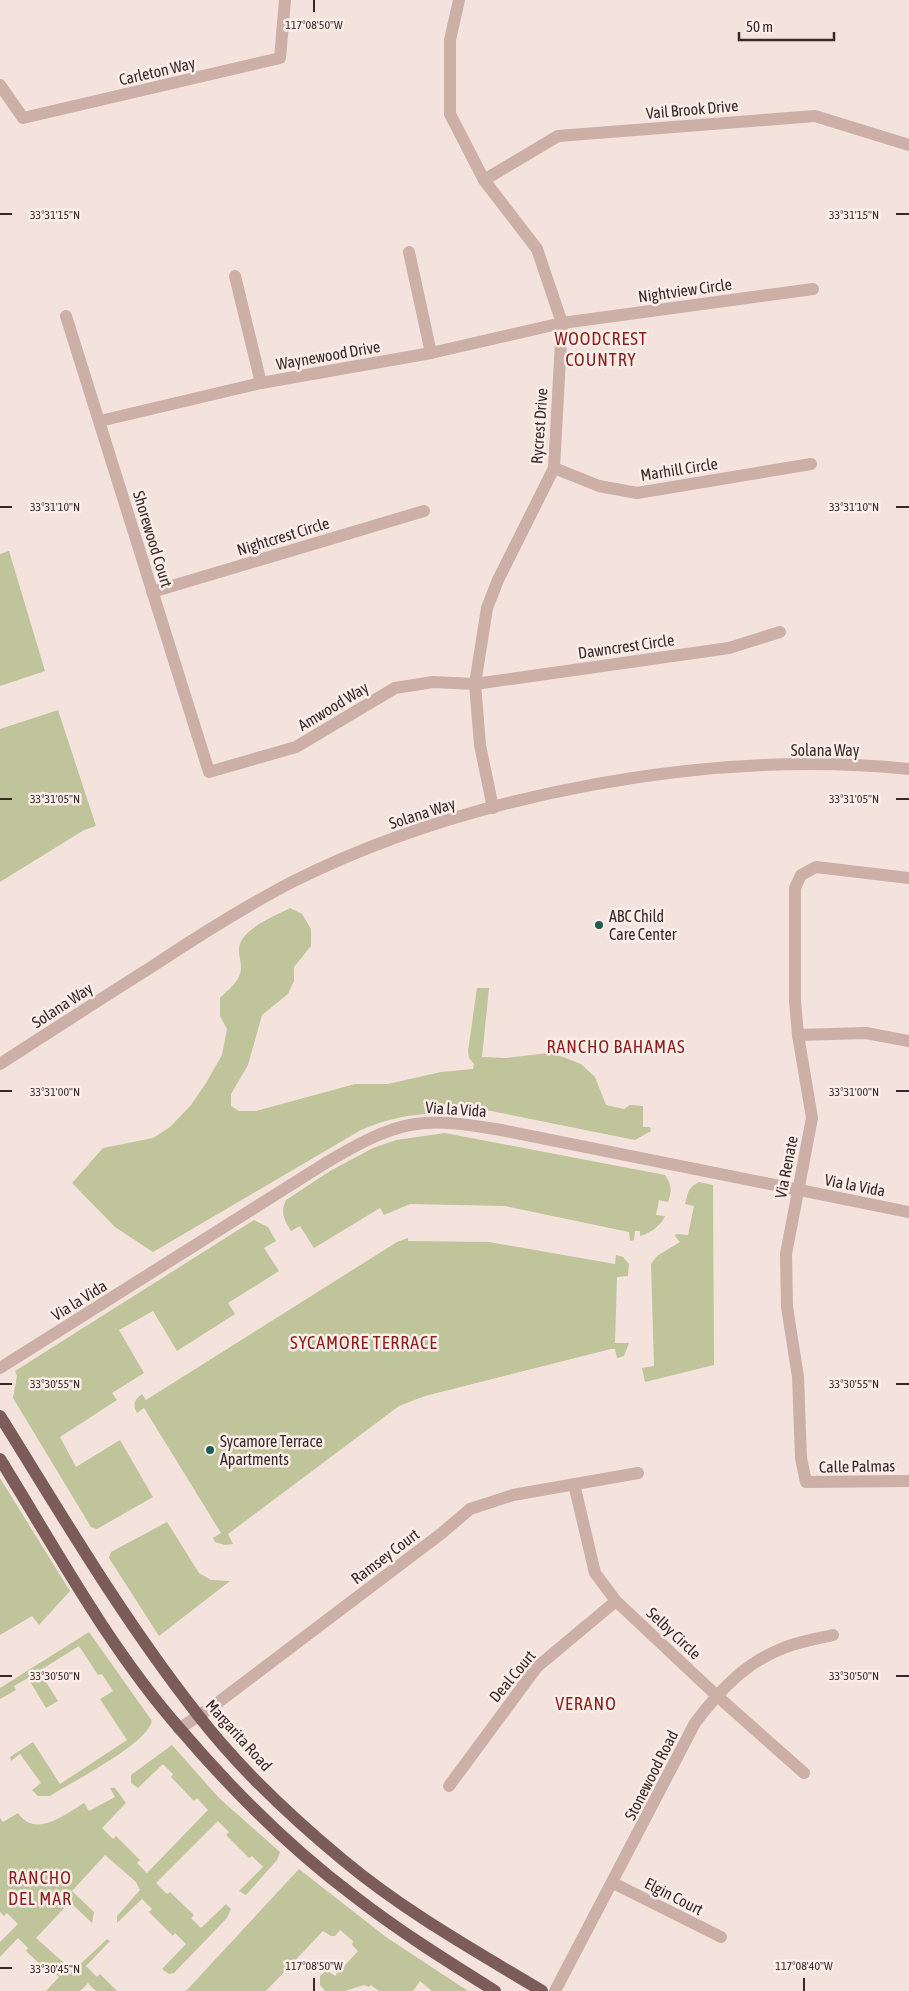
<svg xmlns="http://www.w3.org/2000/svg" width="909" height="1991" viewBox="0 0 909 1991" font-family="'Asap Condensed',sans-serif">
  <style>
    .green { fill: #bfc49b }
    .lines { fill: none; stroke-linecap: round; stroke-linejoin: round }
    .minor { stroke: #ccafa7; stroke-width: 12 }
    .major { stroke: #7b5c58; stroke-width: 12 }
    .ticks { fill: none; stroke: #382928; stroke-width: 2 }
    .poi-dot { fill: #1b5d52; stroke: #fbeee9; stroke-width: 2 }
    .labels { text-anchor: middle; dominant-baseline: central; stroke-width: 5; stroke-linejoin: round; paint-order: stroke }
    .street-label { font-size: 16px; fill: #382928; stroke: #fbeee9 }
    .poi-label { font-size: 16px; fill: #382928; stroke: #fbeee9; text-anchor: start }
    .neighbourhood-label { font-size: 18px; letter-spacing: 1px; fill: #8c1d1c; stroke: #fbeee9 }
    .ticks-label { font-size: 12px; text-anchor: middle; fill: #382928; stroke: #fbeee9; stroke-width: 5; stroke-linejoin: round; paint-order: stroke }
  </style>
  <rect width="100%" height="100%" fill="#f3e3dc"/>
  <g class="green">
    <polygon points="9,551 45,671 0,686 0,554"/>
    <polygon points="58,710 96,826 84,830 0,882 0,729"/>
    <path d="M290 908 302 914 311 929V946L294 967V981L288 994 262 1015 248 1065 231 1094V1106L239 1111H256L355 1084H388L441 1072 473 1069 474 1064 469 1058 468 1051 477 988H489L482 1057 506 1058 548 1053 563 1057 581 1064 595 1077 606 1105 624 1109 630 1105 643 1106V1127H650L651 1131 635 1140 476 1108 475 1113C433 1112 400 1113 361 1130L153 1252 115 1227 72 1183 103 1148 153 1138 170 1127 191 1105 206 1083 222 1055 227 1029 220 1016V998C229 989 241 981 241 967 241 959 237 953 240 944 246 927 275 916 290 908Z"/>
    <path d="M445 1133 665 1175C672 1185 672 1191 668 1202L659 1200 656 1215 665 1216C660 1227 650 1233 640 1236V1231H635L634 1240 630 1241 629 1232 505 1206 410 1204 384 1215 380 1208 314 1248 300 1226 291 1231C284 1219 280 1213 286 1200L330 1171 373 1148 396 1140Z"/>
    <path d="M699 1182 713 1185 714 1365 645 1382 642 1368 654 1366 651 1264 657 1256 680 1242 675 1236 676 1234 688 1235 694 1206 685 1204C688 1193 688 1187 699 1182Z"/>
    <polygon points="254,1220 268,1227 276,1241 264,1248 279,1271 228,1303 235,1314 177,1351 153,1311 119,1330 144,1373 112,1393 117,1400 60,1437 76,1467 120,1440 153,1497 97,1529 91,1527 13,1398 17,1376 15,1371"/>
    <path d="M408 1238V1241L489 1242 615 1264 616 1255 623 1257 629 1264 628 1276 617 1277 615 1343H629L624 1356 617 1358 615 1349H611L425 1396 399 1406 228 1534 233 1544 225 1545 215 1542 213 1538 221 1533 144 1408 137 1413C132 1404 135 1399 142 1394L146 1400 397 1242Z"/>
    <polygon points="0,1478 70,1591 39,1625 32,1616 0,1635"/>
    <polygon points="167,1522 199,1573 211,1580 230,1581 159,1636 109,1558 111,1552"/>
    <path d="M89 1632 152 1721C146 1745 73 1781 50 1796H38L32 1790 41 1783 20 1754 11 1761 10 1757 33 1742 60 1784 127 1740 100 1699 113 1691 102 1674 98 1675 79 1646 39 1671 58 1701 46 1708 28 1678 14 1686 16 1690 0 1699V1688Z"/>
    <path d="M172 1745 219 1798 280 1852 277 1860 246 1895 239 1891 263 1867 252 1856 249 1858 226 1835 229 1832 218 1821 156 1883 167 1894 170 1892 194 1915 191 1918 201 1928 226 1904 231 1909 227 1918 174 1973 169 1974 162 1969 186 1944 175 1933 173 1936 149 1912 152 1909 142 1899 117 1923V1916L140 1890 136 1882 105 1855 72 1891 94 1912 92 1923 70 1902 36 1938 73 1971 107 1939 110 1941 86 1966 97 1977 100 1974 117 1991H96L88 1983 80 1991H46L59 1977 48 1966 45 1969 26 1951 28 1948 18 1938 0 1957V1942L18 1924 7 1913 4 1916 0 1912V1818L3 1822 18 1813C35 1839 66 1814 84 1803L89 1811 115 1797 110 1788H115L126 1803 102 1828 113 1839 116 1836 140 1860 137 1863 147 1873 208 1810 197 1798 194 1801 171 1777 173 1774 163 1764 138 1788 131 1783V1775Z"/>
    <polygon points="299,1869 386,1937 468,1991 432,1991 420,1981 413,1991 379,1991 371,1985 369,1987 364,1985 345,1991 325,1991 320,1985 320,1976 327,1970 335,1976 358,1951 352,1945 353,1941 340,1930 335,1936 331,1936 323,1931 266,1991 186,1991"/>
  </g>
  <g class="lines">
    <g class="minor">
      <polyline points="459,0 450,40 450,114 484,180 537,249 562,323 554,468 498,580 487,608 475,684 480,745 493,808"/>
      <polyline points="0,85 23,118 280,58 285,0"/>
      <polyline points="484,180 558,136 815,116 909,145"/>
      <polyline points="409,252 431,353"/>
      <polyline points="235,276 261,383"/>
      <polyline points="66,316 209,772 296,747 395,688 433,682 475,684 729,648 780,632"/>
      <polyline points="100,421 261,383 431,353 562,323 813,289"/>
      <polyline points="554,468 599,486 637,493 811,464"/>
      <polyline points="152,592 424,511"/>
      <polyline points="909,878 816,867 801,875 795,888 795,1001 798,1035 812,1118 786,1254 787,1307 798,1377 801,1458 806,1482 909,1481"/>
      <polyline points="798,1035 866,1033 909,1041"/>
      <path d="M0 1064C51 1031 102 998 153 966 198 936 244 907 292 882 470 793 711 749 909 769"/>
      <path d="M0 1368 324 1164C397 1121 417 1115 501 1130L909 1212"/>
      <polyline points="574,1484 595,1573 616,1601 716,1695 804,1773"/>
      <polyline points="179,1729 216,1704 442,1533 470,1509 513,1495 638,1473"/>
      <polyline points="449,1786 537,1667 616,1601"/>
      <polyline points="613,1883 721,1937"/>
      <path d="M555 1991 695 1723C719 1691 744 1664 781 1649 797 1642 816 1639 833 1635"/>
    </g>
    <g class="major">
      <path d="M0 1416C63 1517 124 1621 198 1715 239 1768 291 1817 343 1860 404 1911 474 1950 542 1991"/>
      <path d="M0 1459C57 1551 109 1648 180 1729 232 1790 290 1848 354 1896 399 1931 447 1961 495 1991"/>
    </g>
  </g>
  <path class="ticks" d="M314 0V12M0 214H12M896 214H909M0 507H12M896 507H909M0 799H12M896 799H909M0 1091H12M896 1091H909M0 1384H12M896 1384H909M0 1676H12M896 1676H909M0 1968H12M314 1978V1991M804 1978V1991"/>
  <g class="poi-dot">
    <circle cx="599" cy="925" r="5"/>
    <circle cx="210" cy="1450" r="5"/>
  </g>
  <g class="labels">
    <g class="street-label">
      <text transform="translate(157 71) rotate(-13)">Carleton Way</text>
      <text transform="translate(692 109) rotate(-5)">Vail Brook Drive</text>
      <text transform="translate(685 290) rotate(-8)">Nightview Circle</text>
      <text transform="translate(328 355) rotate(-10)">Waynewood Drive</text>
      <text transform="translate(539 426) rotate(-86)">Rycrest Drive</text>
      <text transform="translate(679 469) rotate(-9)">Marhill Circle</text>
      <text transform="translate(283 536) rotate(-17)">Nightcrest Circle</text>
      <text transform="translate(153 539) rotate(73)">Shorewood Court</text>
      <text transform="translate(626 646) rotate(-8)">Dawncrest Circle</text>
      <text transform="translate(333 706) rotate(-31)">Amwood Way</text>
      <text x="825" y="750">Solana Way</text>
      <text transform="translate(422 813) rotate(-18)">Solana Way</text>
      <text transform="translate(62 1005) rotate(-33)">Solana Way</text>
      <text transform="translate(456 1109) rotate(4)">Via la Vida</text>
      <text transform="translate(786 1167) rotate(-79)">Via Renate</text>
      <text transform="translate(855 1185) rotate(11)">Via la Vida</text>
      <text transform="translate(79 1300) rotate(-32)">Via la Vida</text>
      <text transform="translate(857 1466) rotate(-1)">Calle Palmas</text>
      <text transform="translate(385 1556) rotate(-37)">Ramsey Court</text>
      <text transform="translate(674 1633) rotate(43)">Selby Circle</text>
      <text transform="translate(512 1676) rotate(-50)">Deal Court</text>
      <text transform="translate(239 1735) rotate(48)">Margarita Road</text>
      <text transform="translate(651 1775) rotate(-63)">Stonewood Road</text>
      <text transform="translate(674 1896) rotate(27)">Elgin Court</text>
    </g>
    <g class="poi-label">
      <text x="609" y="916">ABC Child<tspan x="609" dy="18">Care Center</tspan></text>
      <text x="220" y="1441">Sycamore Terrace<tspan x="220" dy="18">Apartments</tspan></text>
    </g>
    <g class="neighbourhood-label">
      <text x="601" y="338">WOODCREST<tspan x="601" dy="21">COUNTRY</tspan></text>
      <text x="616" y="1046">RANCHO BAHAMAS</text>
      <text x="364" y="1342">SYCAMORE TERRACE</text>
      <text x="586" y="1703">VERANO</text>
      <text x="40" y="1877">RANCHO<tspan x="40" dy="21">DEL MAR</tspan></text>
    </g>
  </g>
  <g class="ticks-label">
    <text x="314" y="29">117°08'50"W</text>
    <text x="55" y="219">33°31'15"N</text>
    <text x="854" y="219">33°31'15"N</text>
    <text x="55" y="511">33°31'10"N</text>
    <text x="854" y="511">33°31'10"N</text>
    <text x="55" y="803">33°31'05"N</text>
    <text x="854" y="803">33°31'05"N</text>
    <text x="55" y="1096">33°31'00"N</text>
    <text x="854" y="1096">33°31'00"N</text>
    <text x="55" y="1388">33°30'55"N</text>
    <text x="854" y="1388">33°30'55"N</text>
    <text x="55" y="1680">33°30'50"N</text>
    <text x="854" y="1680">33°30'50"N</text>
    <text x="314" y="1970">117°08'50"W</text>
    <text x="804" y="1970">117°08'40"W</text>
    <text x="55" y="1973">33°30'45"N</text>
  </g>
  <path d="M739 32v8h95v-8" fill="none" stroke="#382928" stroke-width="2.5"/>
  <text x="746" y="32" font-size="15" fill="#382928" stroke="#fbeee9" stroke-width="4" paint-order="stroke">50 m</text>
</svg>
